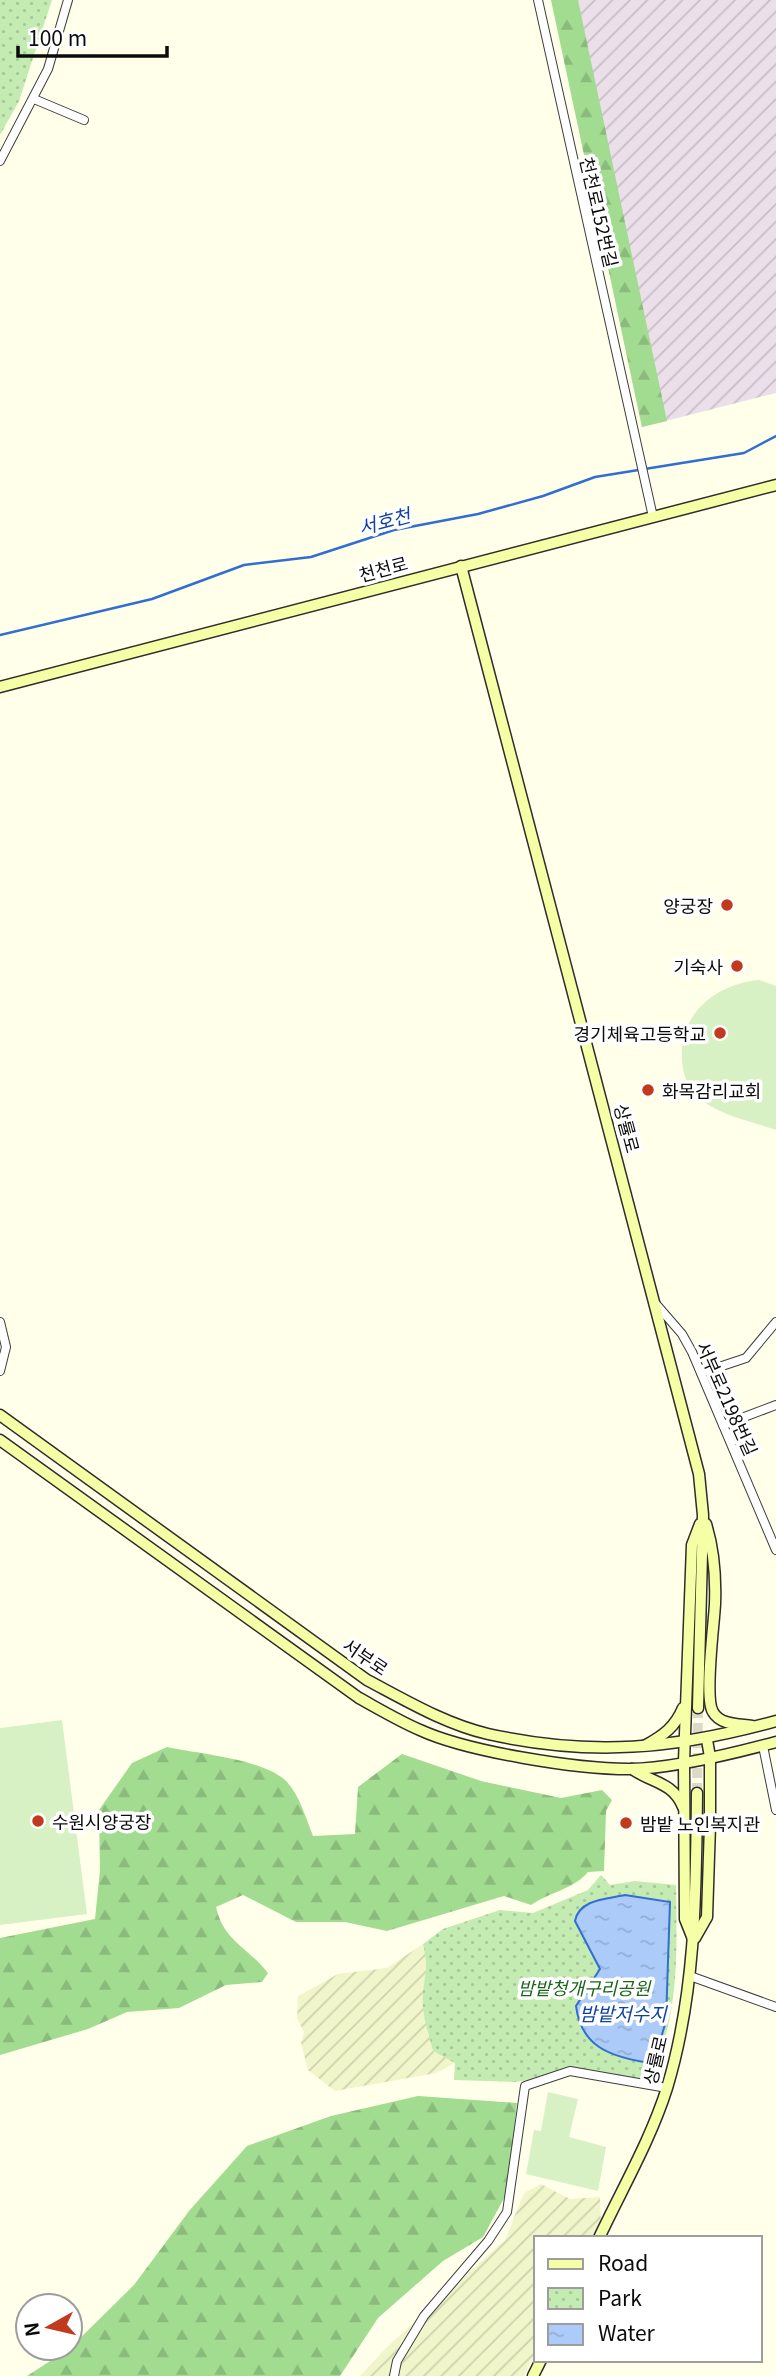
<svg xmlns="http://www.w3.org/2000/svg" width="776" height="2376" viewBox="0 0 776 2376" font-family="Georgia,'Noto Sans KR',serif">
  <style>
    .industrial { fill: url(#industrial-furrows) }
    .farmland { fill: url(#farmland-furrows) }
    .forest { fill: url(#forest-firs) }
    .park { fill: url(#park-dots) }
    .pitch { fill: #d8f1c4 }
    .water { fill: url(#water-ripples); stroke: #306ed3; stroke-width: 2 }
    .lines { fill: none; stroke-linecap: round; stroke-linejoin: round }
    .stream { stroke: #306ed3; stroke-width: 2.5 }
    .secondary-tunnel { stroke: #dadac9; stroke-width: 10; stroke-dasharray: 10 5; stroke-linecap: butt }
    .street-casing { stroke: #3e3e3e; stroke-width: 10 }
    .secondary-casing { stroke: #2d2d2d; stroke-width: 13 }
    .street { stroke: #fff; stroke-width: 8 }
    .secondary { stroke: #f5ffa5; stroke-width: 10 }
    .poi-dot { fill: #c13a1e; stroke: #fff; stroke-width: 2.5 }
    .labels { text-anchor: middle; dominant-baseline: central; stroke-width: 7; stroke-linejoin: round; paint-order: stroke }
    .street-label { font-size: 18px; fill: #0b0b0b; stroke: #fff }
    .poi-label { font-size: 18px; fill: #0b0b0b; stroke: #fff; text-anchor: end }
    .park-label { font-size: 18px; font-style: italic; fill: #1a651a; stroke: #fff }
    .water-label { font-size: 19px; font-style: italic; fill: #1042a2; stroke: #fff }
  </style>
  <defs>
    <pattern id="industrial-furrows" width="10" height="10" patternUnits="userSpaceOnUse" patternTransform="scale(1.75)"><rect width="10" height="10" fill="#ebdfea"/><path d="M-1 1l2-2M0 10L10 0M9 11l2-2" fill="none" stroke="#c8bec7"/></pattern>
    <pattern id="farmland-furrows" width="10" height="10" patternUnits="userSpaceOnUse" patternTransform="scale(1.75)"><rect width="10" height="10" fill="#f0f6c9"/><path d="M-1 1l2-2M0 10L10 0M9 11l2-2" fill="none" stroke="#ccd2ab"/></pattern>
    <pattern id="forest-firs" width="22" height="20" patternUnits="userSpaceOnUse" patternTransform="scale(1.75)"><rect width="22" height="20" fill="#a2dc91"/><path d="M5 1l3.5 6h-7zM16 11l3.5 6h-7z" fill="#8abb7c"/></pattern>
    <pattern id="park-dots" width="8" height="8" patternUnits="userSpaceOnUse" patternTransform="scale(1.75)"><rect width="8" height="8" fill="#c3ebb2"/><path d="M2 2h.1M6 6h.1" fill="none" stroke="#a6c898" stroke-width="1.8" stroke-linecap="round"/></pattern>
    <pattern id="water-ripples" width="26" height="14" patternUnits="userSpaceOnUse" patternTransform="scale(1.75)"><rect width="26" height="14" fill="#accbf9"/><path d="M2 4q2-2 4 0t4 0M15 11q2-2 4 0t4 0" fill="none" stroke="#93add4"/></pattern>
  </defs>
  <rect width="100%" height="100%" fill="#ffffea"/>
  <polygon class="industrial" points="552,0 776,0 776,393 642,427"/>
  <g class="farmland">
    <polygon points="423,1944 429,1966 423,1996 433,2051 455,2063 436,2073 335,2091 308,2070 301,2043 304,2032 297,2018 298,1996 338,1974 387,1968"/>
    <polygon points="541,2184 570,2199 600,2197 601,2225 595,2238 536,2238 536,2352 524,2376 360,2376 387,2347 505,2240 524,2193"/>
  </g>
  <g class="forest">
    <polygon points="551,0 578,0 667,421 642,427"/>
    <path d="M167 1747C199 1754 265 1759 287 1782 300 1796 306 1819 313 1836L355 1834 358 1787 402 1754 481 1781 561 1798 602 1790 612 1800 606 1811 604 1871 588 1872C574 1889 550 1892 531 1905L504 1896 387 1931 345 1922H296L243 1895 216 1907C224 1942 248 1947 268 1973L262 1982 226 1985 179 2008 127 2012 88 2029 0 2055V1938L95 1919 100 1870 99 1810 132 1763Z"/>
    <polygon points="418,2096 517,2103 508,2191 483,2237 443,2261 378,2318 340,2376 27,2376 70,2348 134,2285 189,2211 247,2146 331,2116"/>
  </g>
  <g class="park">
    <polygon points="0,0 52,0 19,101 0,135"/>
    <path d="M601 1875 610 1885 635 1881 676 1885C677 1961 680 2020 645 2089L607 2079 565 2075 515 2082 454 2080 455 2063 433 2051C429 2034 421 2013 423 1994 425 1971 429 1968 423 1944L443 1929 500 1910 533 1913 588 1890Z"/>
  </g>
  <g class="pitch">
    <path d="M759 980 776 986V1130C751 1121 716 1115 696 1095 687 1086 683 1074 682 1061 678 1014 716 984 759 980Z"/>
    <polygon points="62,1720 87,1914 0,1925 0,1728"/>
    <polygon points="548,2092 578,2099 569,2137 606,2147 598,2191 526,2174 534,2130 541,2131"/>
  </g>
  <path class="water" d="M625 1895 670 1902 666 2021 656 2055 644 2062C609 2056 581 2046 576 2006L600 1969 575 1921C579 1899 607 1899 625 1895Z"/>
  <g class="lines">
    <polyline class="stream" points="0,635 152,599 244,565 311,557 394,530 478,514 543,496 595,477 744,453 776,436"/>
    <polyline class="secondary-tunnel" points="697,1793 698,1708"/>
    <g class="street-casing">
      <g id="street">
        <polyline points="538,0 653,517"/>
        <polyline points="34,99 84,120"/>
        <polyline points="0,161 48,69 68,0"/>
        <polyline points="656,1304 682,1334 692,1352 776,1550"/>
        <polyline points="0,1322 6,1347 0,1371"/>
        <polyline points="701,1373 746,1358 776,1322"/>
        <polyline points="723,1425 776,1405"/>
        <polyline points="763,1746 776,1810"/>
        <polyline points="690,1976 776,2007"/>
        <polyline points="394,2376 397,2361 424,2316 488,2241 507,2212 525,2086 570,2071 667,2088"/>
      </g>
    </g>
    <g class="secondary-casing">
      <g id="secondary">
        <polyline points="461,566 699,1474 703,1515 698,1708"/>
        <polyline points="0,687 776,485"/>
        <path d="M0 1415 367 1680C405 1700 445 1724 488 1734 592 1757 674 1749 776 1721"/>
        <path d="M0 1440 359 1698C379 1709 399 1721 420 1730 468 1752 577 1769 629 1769 671 1769 735 1753 776 1742"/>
        <path d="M706 1524C714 1550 716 1578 715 1604 714 1625 704 1698 713 1712 720 1725 739 1724 752 1726"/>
        <path d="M646 1745C664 1735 675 1727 683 1708"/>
        <path d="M632 1769C652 1783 673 1782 683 1807"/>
        <polyline points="695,1938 707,1917 710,1825 710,1757 707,1740"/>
        <polyline points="693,1939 685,1919 684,1761 692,1545 700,1524"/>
        <path d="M599 2238C622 2189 651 2139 667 2088 696 1992 696 1892 697 1793"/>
        <polyline points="533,2376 541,2360"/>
      </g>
    </g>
    <use href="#street" class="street"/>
    <use href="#secondary" class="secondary"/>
  </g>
  <g class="poi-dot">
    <circle cx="727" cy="905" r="7"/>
    <circle cx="737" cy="966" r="7"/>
    <circle cx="720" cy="1033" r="7"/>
    <circle cx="648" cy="1090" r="7"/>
    <circle cx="38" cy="1821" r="7"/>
    <circle cx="626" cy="1823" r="7"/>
  </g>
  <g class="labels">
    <g class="street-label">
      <text transform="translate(600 212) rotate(77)">천천로152번길</text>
      <text transform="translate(383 568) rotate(-15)">천천로</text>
      <text transform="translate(628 1128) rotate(75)">상률로</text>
      <text transform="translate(728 1398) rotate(66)">서부로2198번길</text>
      <text transform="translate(366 1656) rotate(34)">서부로</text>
      <text transform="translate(654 2060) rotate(-77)">상률로</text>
    </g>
    <g class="poi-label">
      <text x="713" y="905">양궁장</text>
      <text x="723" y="966">기숙사</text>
      <text x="706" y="1033">경기체육고등학교</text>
      <text x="662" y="1090" text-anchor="start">화목감리교회</text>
      <text x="52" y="1821" text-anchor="start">수원시양궁장</text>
      <text x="640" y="1823" text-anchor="start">밤밭 노인복지관</text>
    </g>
    <g class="park-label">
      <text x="584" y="1987">밤밭청개구리공원</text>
    </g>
    <g class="water-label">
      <text transform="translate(384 520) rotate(-15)">서호천</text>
      <text x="623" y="2012">밤밭저수지</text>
    </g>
  </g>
  <rect x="534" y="2236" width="228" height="126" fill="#ffffff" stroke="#9d9d9d" stroke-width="2"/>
  <rect x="548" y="2259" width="35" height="10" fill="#f5ffa5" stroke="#9d9d9d" stroke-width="2"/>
  <text x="598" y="2271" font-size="21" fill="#0b0b0b">Road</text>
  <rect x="548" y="2288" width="35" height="21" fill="url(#park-dots)" stroke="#9d9d9d" stroke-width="2"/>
  <text x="598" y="2306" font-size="21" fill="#0b0b0b">Park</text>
  <rect x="548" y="2324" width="35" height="21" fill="url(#water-ripples)" stroke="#9d9d9d" stroke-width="2"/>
  <text x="598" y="2341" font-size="21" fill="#0b0b0b">Water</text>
  <g transform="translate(49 2327) rotate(262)"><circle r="33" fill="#ffffff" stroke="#9d9d9d" stroke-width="2"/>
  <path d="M0-5L12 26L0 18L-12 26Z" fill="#c13a1e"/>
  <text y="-10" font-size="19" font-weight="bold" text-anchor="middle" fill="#0b0b0b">N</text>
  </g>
  <path d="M18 46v10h149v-10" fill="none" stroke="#0b0b0b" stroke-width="3.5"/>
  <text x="28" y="46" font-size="21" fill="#0b0b0b" stroke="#ffffff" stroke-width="5" paint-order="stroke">100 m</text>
</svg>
